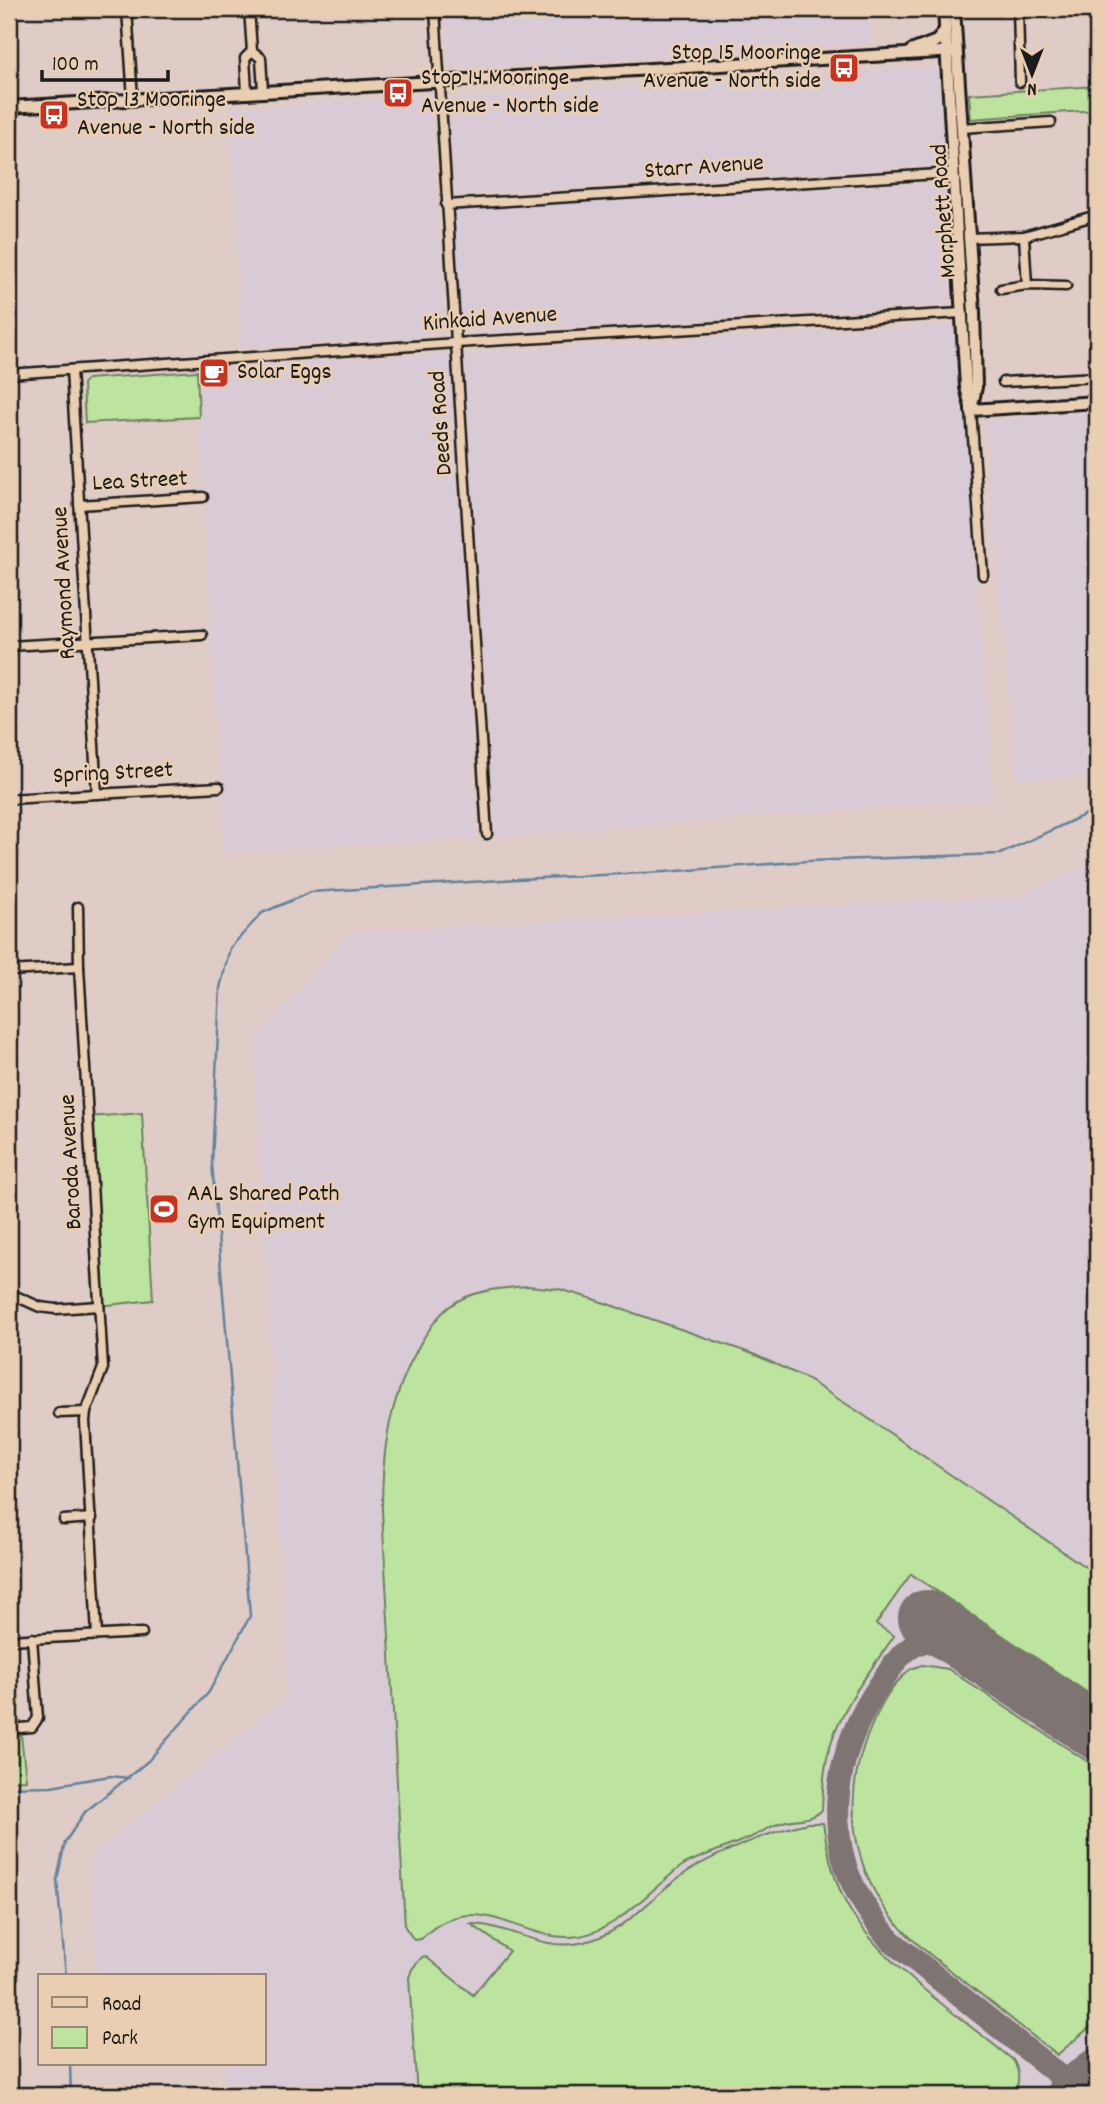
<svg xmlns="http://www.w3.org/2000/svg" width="1106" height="2104" viewBox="0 0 1106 2104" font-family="Dekko,sans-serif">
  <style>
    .built { fill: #d9cbd6 }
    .green { fill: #bde49f; stroke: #6c805e; stroke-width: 2 }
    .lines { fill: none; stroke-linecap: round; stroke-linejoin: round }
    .stream { stroke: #62829b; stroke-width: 2.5 }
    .taxiway { stroke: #7e7472; stroke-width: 23 }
    .runway { stroke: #7e7472; stroke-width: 56 }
    .street-casing { stroke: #1c1c1c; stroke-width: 13 }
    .secondary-casing { stroke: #1c1c1c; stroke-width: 16 }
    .street { stroke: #eaceb1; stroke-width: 8 }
    .secondary { stroke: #eaceb1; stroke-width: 10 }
    .labels { text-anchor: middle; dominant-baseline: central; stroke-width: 5; stroke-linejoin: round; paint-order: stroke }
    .poi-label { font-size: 24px; fill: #1c1c1c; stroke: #eaceb1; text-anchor: start }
    .street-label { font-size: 24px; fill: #1c1c1c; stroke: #eaceb1 }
  </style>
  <rect width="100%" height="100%" fill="#e0ccc7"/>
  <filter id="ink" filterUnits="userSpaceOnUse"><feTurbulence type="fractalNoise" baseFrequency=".0143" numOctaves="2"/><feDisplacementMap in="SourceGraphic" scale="14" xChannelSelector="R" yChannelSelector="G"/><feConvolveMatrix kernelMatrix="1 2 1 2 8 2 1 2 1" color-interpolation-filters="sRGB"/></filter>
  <g filter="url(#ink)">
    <g class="built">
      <polygon points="446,9 869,9 871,43 450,69"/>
      <polygon points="944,66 947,164 455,194 448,98"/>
      <polygon points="427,97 429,99 445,327 438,335 245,347 244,344 241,344 230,107"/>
      <polygon points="945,182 950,304 462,333 453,210"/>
      <polygon points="957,324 994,799 495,837 464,353"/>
      <polygon points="450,353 476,838 224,852 197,369"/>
      <polygon points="1097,412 1097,769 1082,777 1017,780 984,419"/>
      <polygon points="1097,861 1097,2095 227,2095 225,2064 264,2064 264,1976 103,1976 97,1967 91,1856 288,1696 254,1041 351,932 1021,896"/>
    </g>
    <g class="green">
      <polygon points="1097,86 1097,110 971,119 969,94"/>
      <polygon points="197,371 199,417 85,423 83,384 87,379"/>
      <polygon points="142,1113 153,1300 99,1306 88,1117"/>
      <path d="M528 1286 559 1289 593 1299 753 1354 803 1377 859 1412 1097 1575V1699L911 1574 876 1624 894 1636C872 1669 845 1701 832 1740 824 1762 823 1787 822 1810 812 1821 796 1818 783 1822 771 1826 760 1833 749 1838 728 1847 706 1854 685 1864 676 1869 668 1878 660 1884 635 1906 606 1936 570 1937 516 1939 474 1885 421 1939L414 1940 405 1927 382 1511C382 1449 389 1399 420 1344 428 1331 437 1316 450 1306 471 1290 503 1288 528 1286Z"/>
      <path d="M922 1665 948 1669 1097 1768V2021L1057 2055C1026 2031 996 2006 965 1982 947 1968 928 1954 911 1938 855 1886 840 1810 866 1739 874 1717 888 1691 904 1675 908 1669 916 1667 922 1665Z"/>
      <polygon points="21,1735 26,1780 9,1781 9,1736"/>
      <path d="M808 1823H823C828 1855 835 1888 853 1915 890 1971 961 2017 1013 2060 1020 2071 1020 2084 1013 2095H417L409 1978 412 1969 422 1957 425 1956 473 1995 509 1951 471 1924C509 1925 542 1951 580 1943 630 1933 650 1894 690 1870 719 1852 775 1830 808 1823Z"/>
    </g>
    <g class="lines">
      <g class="stream">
        <polyline points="9,1787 51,1786 110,1776 129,1778"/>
        <polyline points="66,1976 57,1880 65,1842 85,1812 148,1761 209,1692 250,1616 212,1163 220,988 230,948 262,913 311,892 518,879 664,872 808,861 1000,854 1097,809"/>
        <polyline points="70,2064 71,2095"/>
      </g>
      <path class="taxiway" d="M967 1646C950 1641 932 1637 915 1645 900 1653 892 1667 883 1680 846 1733 828 1793 843 1857 850 1887 871 1917 890 1940L1079 2091"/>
      <g class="runway">
        <polyline points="926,1618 1097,1732"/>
        <polyline points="1074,2095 1097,2077"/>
      </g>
      <g class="street-casing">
        <g id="street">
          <polyline points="127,9 133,99"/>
          <polyline points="249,9 252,51 261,58 263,91"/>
          <polyline points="435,9 487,834"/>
          <polyline points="1018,9 1020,82"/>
          <polyline points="247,92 245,58 252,51"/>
          <polyline points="961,128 1051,122"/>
          <polyline points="446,205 954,173"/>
          <polyline points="1024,236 1027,285"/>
          <polyline points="968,238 1024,236 1097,215"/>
          <polyline points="1001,289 1027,285 1066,286"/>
          <polyline points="71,370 97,794"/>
          <polyline points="9,374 456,343 962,313"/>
          <polyline points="1003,382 1097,377"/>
          <polyline points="971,410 983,575"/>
          <polyline points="79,505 203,497"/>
          <polyline points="9,646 202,635"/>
          <polyline points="9,799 219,787"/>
          <polyline points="78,907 79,967 103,1368 86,1412 85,1421 97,1635"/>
          <polyline points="9,971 79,967"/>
          <polyline points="9,1293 40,1307 56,1309 99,1306"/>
          <polyline points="59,1413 86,1412"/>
          <polyline points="64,1520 92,1518"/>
          <polyline points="9,1640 142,1633"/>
          <polyline points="9,1729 32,1727 38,1718 32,1638"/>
        </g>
      </g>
      <g class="secondary-casing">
        <g id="secondary">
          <polyline points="944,9 966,387 971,407"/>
          <polyline points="954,9 974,312 976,387 971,410"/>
          <polyline points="911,51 937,41 945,30"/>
          <polyline points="9,107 956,51"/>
          <polyline points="971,410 1097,402"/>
        </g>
      </g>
      <use href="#street" class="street"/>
      <use href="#secondary" class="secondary"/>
    </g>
  </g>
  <defs>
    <g id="bus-square" transform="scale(1.575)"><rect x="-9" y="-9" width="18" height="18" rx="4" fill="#c8321e" stroke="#eaceb1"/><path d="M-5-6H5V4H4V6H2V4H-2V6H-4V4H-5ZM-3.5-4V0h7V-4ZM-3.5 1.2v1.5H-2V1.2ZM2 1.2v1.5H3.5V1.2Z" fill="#fff"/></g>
    <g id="cafe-square" transform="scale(1.575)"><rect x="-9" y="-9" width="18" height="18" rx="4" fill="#c8321e" stroke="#eaceb1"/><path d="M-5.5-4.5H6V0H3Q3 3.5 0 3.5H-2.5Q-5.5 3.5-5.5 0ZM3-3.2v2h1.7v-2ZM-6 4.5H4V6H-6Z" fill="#fff"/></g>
    <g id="stadium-square" transform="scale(1.575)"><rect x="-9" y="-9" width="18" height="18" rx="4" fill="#c8321e" stroke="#eaceb1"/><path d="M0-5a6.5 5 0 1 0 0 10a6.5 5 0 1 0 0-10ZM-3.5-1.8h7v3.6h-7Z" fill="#fff"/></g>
  </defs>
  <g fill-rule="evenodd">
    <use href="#bus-square" x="844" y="68"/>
    <use href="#bus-square" x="398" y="93"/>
    <use href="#bus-square" x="54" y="115"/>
    <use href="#cafe-square" x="214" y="373"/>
    <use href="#stadium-square" x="164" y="1209"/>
  </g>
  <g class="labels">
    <g class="poi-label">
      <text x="821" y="54" text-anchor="end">Stop 15 Mooringe<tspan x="821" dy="28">Avenue - North side</tspan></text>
      <text x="421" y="79">Stop 14 Mooringe<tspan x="421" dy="28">Avenue - North side</tspan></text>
      <text x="77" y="101">Stop 13 Mooringe<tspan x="77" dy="28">Avenue - North side</tspan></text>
      <text x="237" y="373">Solar Eggs</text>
      <text x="187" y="1195">AAL Shared Path<tspan x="187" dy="28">Gym Equipment</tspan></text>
    </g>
    <g class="street-label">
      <text transform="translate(704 168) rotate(-4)">Starr Avenue</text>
      <text transform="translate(945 211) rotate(-94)">Morphett Road</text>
      <text transform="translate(490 320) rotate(-4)">Kinkaid Avenue</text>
      <text transform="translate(442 423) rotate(-94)">Deeds Road</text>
      <text transform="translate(140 482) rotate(-3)">Lea Street</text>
      <text transform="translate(65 583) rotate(-93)">Raymond Avenue</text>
      <text transform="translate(113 774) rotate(-3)">Spring Street</text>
      <text transform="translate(72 1162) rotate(-93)">Baroda Avenue</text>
    </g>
  </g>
  <rect width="1106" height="2104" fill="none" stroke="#eaceb1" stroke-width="35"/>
  <rect x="18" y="18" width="1071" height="2069" fill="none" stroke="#1c1c1c" stroke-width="2.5" filter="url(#ink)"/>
  <rect x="38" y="1974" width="228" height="91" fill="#eaceb1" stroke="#988775" stroke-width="2"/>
  <rect x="52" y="1997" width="35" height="10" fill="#eaceb1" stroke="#988775" stroke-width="2"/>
  <text x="102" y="2010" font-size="21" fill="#1c1c1c">Road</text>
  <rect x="52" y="2027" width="35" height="21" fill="#bde49f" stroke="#988775" stroke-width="2"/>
  <text x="102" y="2044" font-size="21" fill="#1c1c1c">Park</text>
  <g transform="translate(1032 74) rotate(180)" stroke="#eaceb1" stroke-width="5" paint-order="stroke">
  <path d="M0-5L12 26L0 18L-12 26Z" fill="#1c1c1c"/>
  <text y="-10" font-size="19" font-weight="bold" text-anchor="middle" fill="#1c1c1c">N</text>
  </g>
  <path d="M42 70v10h126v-10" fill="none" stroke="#1c1c1c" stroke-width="3.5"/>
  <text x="52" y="70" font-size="21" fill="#1c1c1c" stroke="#eaceb1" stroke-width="5" paint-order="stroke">100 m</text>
</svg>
